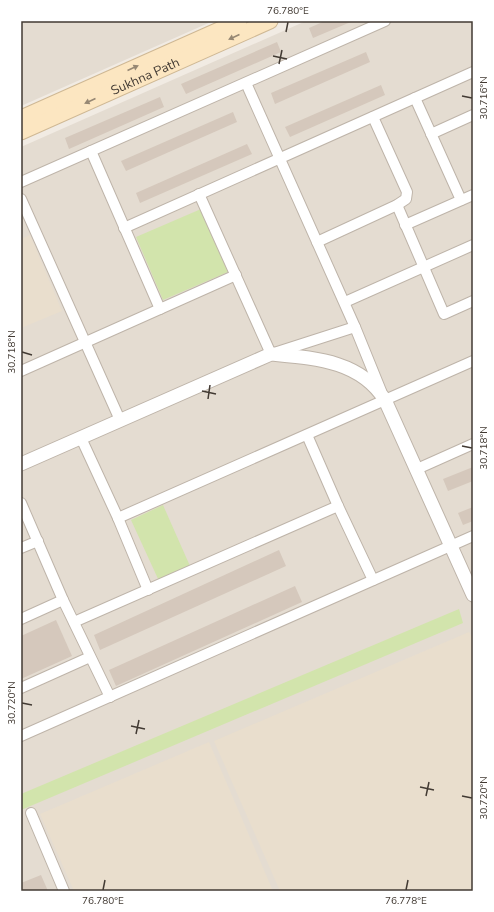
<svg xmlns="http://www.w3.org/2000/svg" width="494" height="912" viewBox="0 0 494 912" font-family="'Nunito Sans',sans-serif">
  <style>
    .residential { fill: #e4dcd1 }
    .education { fill: #e9decd }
    .green { fill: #d2e4ac }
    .building { fill: #d5c8bc }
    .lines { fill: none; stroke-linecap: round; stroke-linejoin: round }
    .minor-casing { stroke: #beb4a9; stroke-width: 12 }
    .tertiary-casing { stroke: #beb4a9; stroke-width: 15 }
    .secondary-casing { stroke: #cfb894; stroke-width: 17 }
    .minor { stroke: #fff; stroke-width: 10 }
    .tertiary { stroke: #fff; stroke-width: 13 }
    .secondary { stroke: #fce6c1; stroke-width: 15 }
    .oneway { fill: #968773 }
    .ticks { fill: none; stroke: #423a33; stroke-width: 1.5 }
    .labels { text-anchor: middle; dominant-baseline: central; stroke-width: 3; stroke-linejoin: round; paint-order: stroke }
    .street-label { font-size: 13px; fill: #423a33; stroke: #fff }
    .neatline { fill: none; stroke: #423a33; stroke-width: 1.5 }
    .ticks-label { font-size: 10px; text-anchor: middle; fill: #423a33 }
  </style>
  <rect width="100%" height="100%" fill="#f1ebe3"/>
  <g class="residential">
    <polygon points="21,21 213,21 21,106"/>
    <polygon points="306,21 473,21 473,891 21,891 21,147"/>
  </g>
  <g class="education">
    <polygon points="30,235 62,311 21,328 21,239"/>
    <polygon points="469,632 473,640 473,891 280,891 214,741"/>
    <polygon points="209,742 273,891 74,891 40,814"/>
  </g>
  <g class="green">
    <polygon points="201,209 228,272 163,300 136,237"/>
    <polygon points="163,505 190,566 159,581 131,520"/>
    <polygon points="459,609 463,623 21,810 21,794"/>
  </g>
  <g class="building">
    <polygon points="325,21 353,21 313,38 309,28"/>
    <polygon points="277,42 281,52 186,94 181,84"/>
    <polygon points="366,52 370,62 275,104 271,93"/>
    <polygon points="381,85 385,95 290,137 285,127"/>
    <polygon points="160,97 164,107 69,149 65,138"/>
    <polygon points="233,112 237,122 126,171 121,161"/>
    <polygon points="247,144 252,154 140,203 136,193"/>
    <polygon points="473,467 473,481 448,491 443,479"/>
    <polygon points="473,507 473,521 463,525 458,513"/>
    <polygon points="279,550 286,566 100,650 94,635"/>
    <polygon points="295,586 302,602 116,686 109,670"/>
    <polygon points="56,620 72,656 21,679 21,636"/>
    <polygon points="41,875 48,891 21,891 21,883"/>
  </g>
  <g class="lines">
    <g class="minor-casing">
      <g id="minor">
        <polyline points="246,83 355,327 381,391"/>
        <polyline points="415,98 461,200"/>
        <polyline points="431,134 473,115"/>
        <polyline points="91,151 160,309"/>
        <polyline points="21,182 385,21"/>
        <polyline points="199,194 271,354 355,327"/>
        <polyline points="21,199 120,420"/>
        <polyline points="397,205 444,314 473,301"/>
        <polyline points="405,225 473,195"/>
        <polyline points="124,228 473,72"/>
        <polyline points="317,242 397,205 406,199 407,192 373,117"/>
        <polyline points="345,302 473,245"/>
        <polyline points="21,371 236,275"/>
        <polyline points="307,435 338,506 373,580"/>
        <polyline points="81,438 118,518 148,590"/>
        <polyline points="417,469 473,444"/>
        <polyline points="21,503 63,600 110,697"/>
        <polyline points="118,518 473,361"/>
        <polyline points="21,548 38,541"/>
        <polyline points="21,619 63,600"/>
        <polyline points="74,622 338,506"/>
        <polyline points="21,688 90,657"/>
        <polyline points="21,736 473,536"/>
        <polyline points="31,813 64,891"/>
      </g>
    </g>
    <g class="tertiary-casing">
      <path id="tertiary" d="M21 464 271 354C313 358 360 360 385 400L473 595"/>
    </g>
    <g class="secondary-casing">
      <g id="secondary">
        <polyline points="21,118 239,21"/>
        <path id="s1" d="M21 132 270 21"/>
      </g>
    </g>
    <use href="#minor" class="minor"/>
    <use href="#tertiary" class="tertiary"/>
    <use href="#secondary" class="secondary"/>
  </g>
  <defs><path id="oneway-solid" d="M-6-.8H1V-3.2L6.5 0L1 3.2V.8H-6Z"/></defs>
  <g class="oneway">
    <use href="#oneway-solid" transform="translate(234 37) rotate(156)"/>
    <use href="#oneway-solid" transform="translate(133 68) rotate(-24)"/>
    <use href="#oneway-solid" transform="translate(90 101) rotate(156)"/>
  </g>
  <path class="ticks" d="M286 32 288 22M273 56 287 59M279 64 282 50M462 96 472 98M22 352 32 355M202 391 216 394M208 399 210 385M462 446 472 448M22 703 32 705M131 726 145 729M136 734 139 720M420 787 434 790M426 796 429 782M462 796 472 798M103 890 105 880M406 890 408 880"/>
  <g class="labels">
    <g class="street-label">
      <text stroke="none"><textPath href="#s1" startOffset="136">Sukhna Path</textPath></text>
    </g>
  </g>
  <rect width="494" height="912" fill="none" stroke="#ffffff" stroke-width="44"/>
  <rect x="22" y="22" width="450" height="868" class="neatline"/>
  <g class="ticks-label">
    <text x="288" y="14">76.780°E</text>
    <text transform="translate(483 98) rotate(-90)" y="4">30.716°N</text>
    <text transform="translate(11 352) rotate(-90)" y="4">30.718°N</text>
    <text transform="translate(483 448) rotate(-90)" y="4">30.718°N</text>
    <text transform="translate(11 703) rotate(-90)" y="4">30.720°N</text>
    <text transform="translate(483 798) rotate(-90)" y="4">30.720°N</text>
    <text x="103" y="904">76.780°E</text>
    <text x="406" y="904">76.778°E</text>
  </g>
</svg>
